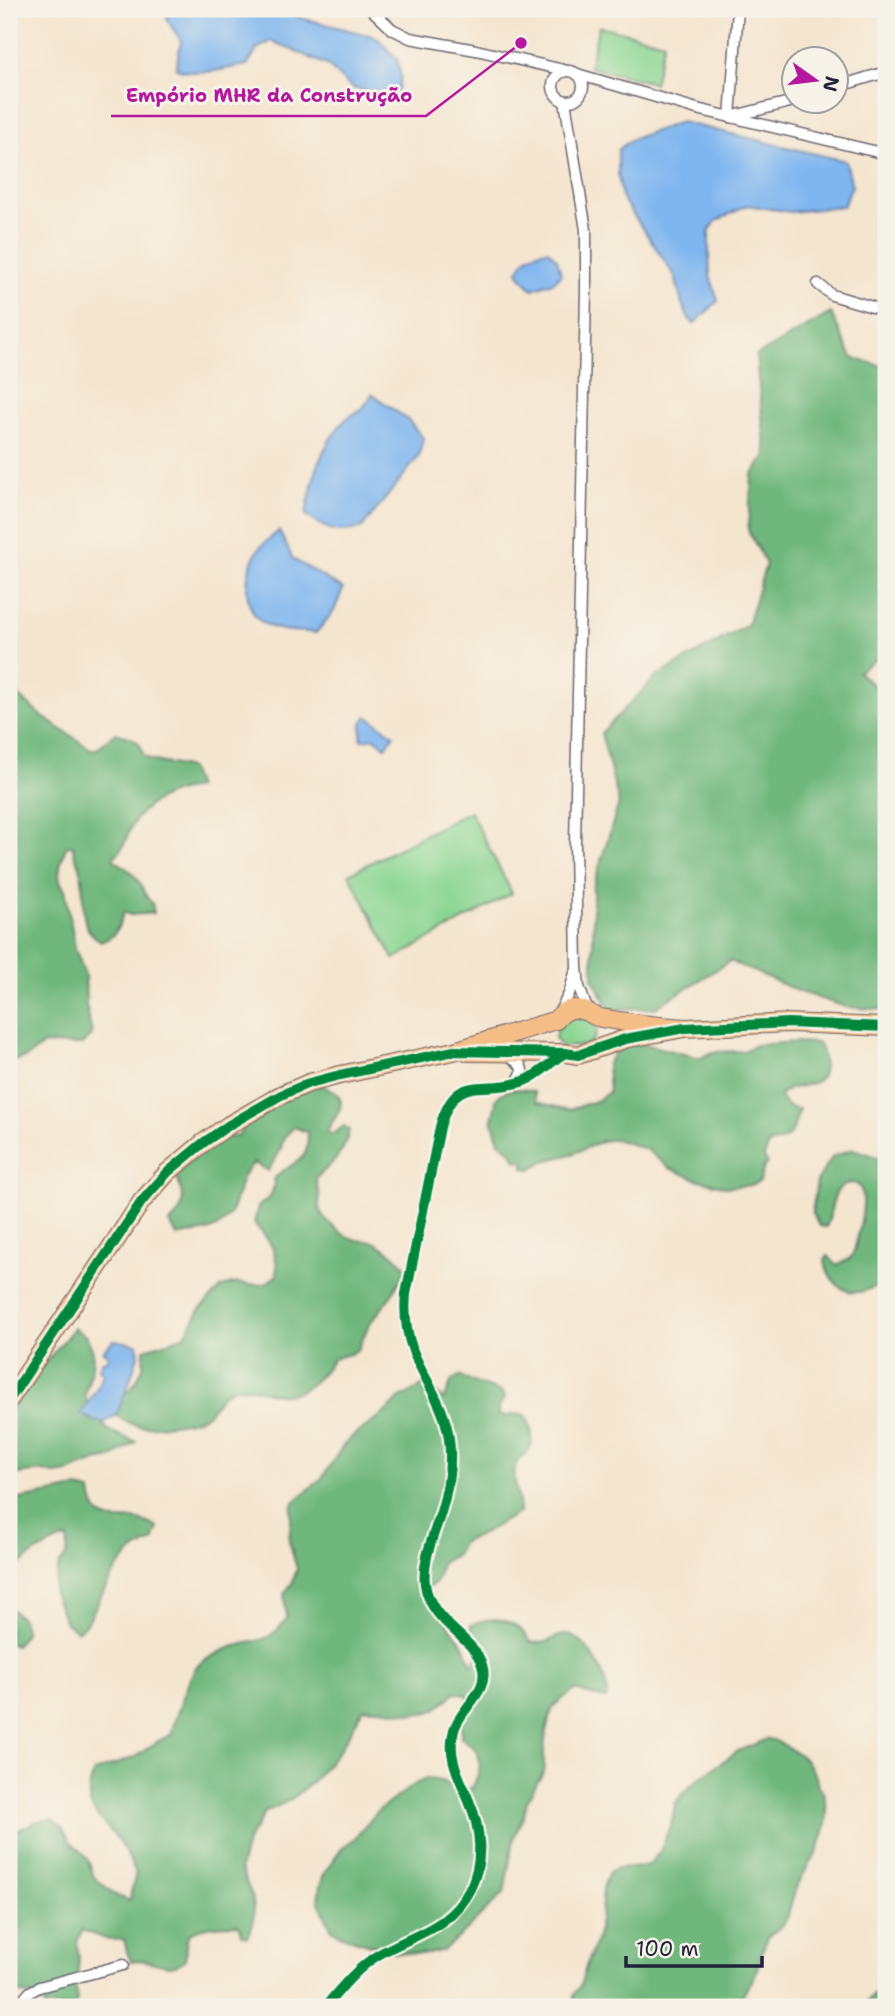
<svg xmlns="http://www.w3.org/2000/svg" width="895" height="2016" viewBox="0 0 895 2016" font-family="'Shantell Sans',sans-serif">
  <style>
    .green { fill: #8bd693; stroke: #567c67; stroke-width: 2 }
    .forest { fill: #70b77d; stroke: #496c5c; stroke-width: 2 }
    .water { fill: #7fb6ef; stroke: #506c95; stroke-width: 2 }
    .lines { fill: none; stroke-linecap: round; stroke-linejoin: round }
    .street-casing { stroke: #6c666f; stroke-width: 13 }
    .primary-casing { stroke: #6c666f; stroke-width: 20 }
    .street { stroke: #fff; stroke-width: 10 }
    .primary { stroke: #f6be87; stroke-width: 18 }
    .cycleway-casing { stroke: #f7f3e8; stroke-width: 15 }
    .cycleway { stroke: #00873e; stroke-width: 10 }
    .leader { fill: none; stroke: #b5179e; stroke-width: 2.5 }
    .callout-dot { fill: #b5179e; stroke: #f7f3e8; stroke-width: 2.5 }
    .callout-label { font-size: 19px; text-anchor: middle; font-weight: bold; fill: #b5179e; stroke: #f7f3e8; stroke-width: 6; stroke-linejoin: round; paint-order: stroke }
  </style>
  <rect width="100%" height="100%" fill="#f7f3e8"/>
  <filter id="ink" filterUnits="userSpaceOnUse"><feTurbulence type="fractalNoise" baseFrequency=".0143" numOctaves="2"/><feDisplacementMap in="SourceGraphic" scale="14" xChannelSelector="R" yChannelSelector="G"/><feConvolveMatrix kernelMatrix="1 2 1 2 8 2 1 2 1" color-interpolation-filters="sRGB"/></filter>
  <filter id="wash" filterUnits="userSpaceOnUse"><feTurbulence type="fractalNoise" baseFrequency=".00686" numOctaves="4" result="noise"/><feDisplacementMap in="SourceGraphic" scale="28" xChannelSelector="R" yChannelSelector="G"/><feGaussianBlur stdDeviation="1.57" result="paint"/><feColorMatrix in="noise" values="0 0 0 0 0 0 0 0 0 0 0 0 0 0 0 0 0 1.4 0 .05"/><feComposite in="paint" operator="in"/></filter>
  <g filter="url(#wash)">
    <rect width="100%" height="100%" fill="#f4e5cf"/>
    <g class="green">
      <polygon points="599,26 664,42 654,83 589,67"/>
      <polygon points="470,811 512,893 394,959 349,874"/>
      <path d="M574 1017 591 1020 597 1031C593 1050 576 1046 561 1046L555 1038C557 1026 562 1020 574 1017Z"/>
    </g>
    <g class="forest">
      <polygon points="831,313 852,358 886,367 886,652 858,672 886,696 886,1010 846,1007 800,992 730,961 655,1008 610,1009 593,979 593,887 619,803 601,733 657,676 747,625 766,564 748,530 752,475 766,455 756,356"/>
      <path d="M9 675 19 696 40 715 91 749H97L115 733C123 735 135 737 140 745 143 750 141 755 147 758 160 765 176 763 190 769L197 788C171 791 144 802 132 826 128 832 127 840 123 846 120 851 116 855 113 859 123 866 134 872 140 883 144 891 145 897 152 903L154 913 130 915 124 912C118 927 117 937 101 941 94 937 89 933 86 925 80 906 86 885 79 865 76 858 73 854 73 845L66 847C61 861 54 878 65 889L75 948 85 975 86 1005 92 1034 82 1045 44 1044 27 1057 9 1062Z"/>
      <path d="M794 1042 818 1043C822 1049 822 1052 823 1059 829 1095 794 1079 780 1095 783 1105 789 1108 799 1109 793 1130 794 1140 769 1144L764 1157 767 1164 764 1166 760 1181 752 1185 726 1187 696 1179 669 1168 646 1149 615 1139 602 1141 572 1154 544 1161 531 1169 523 1168 525 1163 524 1161 516 1160 512 1152 499 1142 492 1119 496 1104 495 1100C505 1087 519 1087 534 1092L536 1102 569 1110 598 1100 609 1092 607 1064 616 1051 629 1044H644L700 1058 713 1052 743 1051 756 1045Z"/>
      <path d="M298 1081C312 1083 346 1087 340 1108 337 1118 329 1124 327 1133L333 1134 344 1126 349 1130C346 1152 332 1164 316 1178 316 1185 318 1188 319 1194 321 1200 317 1205 320 1211 326 1222 342 1236 354 1239 361 1242 369 1240 376 1243 387 1249 398 1258 406 1267L405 1273 386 1303 369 1324 358 1349 350 1354 334 1358C316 1382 301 1401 267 1392 257 1389 247 1386 236 1388 215 1393 217 1409 204 1416 198 1420 186 1422 178 1423 148 1428 132 1431 108 1409L116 1397 129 1391 137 1380 143 1367 144 1349 172 1341 185 1335 201 1308 222 1287 236 1283 250 1285 265 1284 277 1275C277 1248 271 1243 254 1223L258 1207 270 1197 275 1184 273 1179C291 1161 312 1164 307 1132L294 1127 284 1137 280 1151 268 1171 254 1163C250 1167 246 1171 243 1176 235 1196 235 1222 210 1230 200 1234 188 1233 177 1236L170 1223C188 1206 184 1196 176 1175L212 1141 239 1135C253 1112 270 1087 298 1081Z"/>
      <path d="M853 1149 886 1160V1282C867 1291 850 1300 834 1281 828 1275 826 1268 825 1260L828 1256 837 1265 849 1259 853 1255C856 1242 874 1186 853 1183 847 1183 842 1186 838 1190 830 1201 832 1216 826 1227L820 1226 812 1213 817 1181 832 1157Z"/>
      <polygon points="74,1328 87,1337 93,1352 92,1367 85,1395 89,1409 109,1431 136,1442 111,1458 96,1461 68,1472 55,1474 41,1471 9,1475 9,1414 26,1386"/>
      <path d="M460 1376C474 1384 489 1386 503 1393L505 1397 499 1407V1415C507 1418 514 1412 525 1415 531 1425 536 1441 528 1451 523 1458 516 1459 515 1468 512 1485 522 1499 519 1512L482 1534 464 1541 456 1554 441 1564 436 1582 425 1590 464 1646 472 1665C486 1652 470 1640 471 1625 494 1614 518 1619 530 1642 535 1643 541 1643 546 1642 553 1640 558 1634 566 1635 586 1635 612 1682 606 1699H604L575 1690C568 1695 557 1701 553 1708 547 1720 541 1757 545 1769L527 1801 524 1815 514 1837 504 1893 457 1939 443 1950 428 1954 397 1953 342 1936 331 1928 318 1900 320 1886 325 1872 343 1847 354 1839 379 1810 415 1784 428 1778 444 1782 459 1790 472 1788C484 1766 484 1751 461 1738V1723L469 1696 455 1692C449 1698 442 1706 434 1710 412 1720 385 1705 363 1709L341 1748 314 1780 290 1800 264 1813 256 1828 248 1839 240 1868 252 1896 254 1909 253 1924 248 1937 242 1935 240 1927 237 1924C225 1926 193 1925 188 1937 185 1943 186 1953 185 1960 167 1975 151 1956 131 1961L127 1952 124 1939 109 1940 82 1930 77 1943 79 1957 78 1971 75 1985 77 2002 72 2007H45L42 1998 9 1991V1834L38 1821 52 1819 62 1827 70 1841 81 1851 89 1862 94 1877 115 1895 129 1901 136 1873C130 1860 123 1845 114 1835 94 1811 81 1805 94 1772L135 1757 158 1741 171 1735C174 1722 190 1672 198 1665 207 1658 222 1651 232 1647 258 1639 269 1644 287 1618L284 1594 292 1583 297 1569 289 1541 292 1508 294 1502 322 1478 343 1446 354 1435 380 1417 400 1398 426 1384 444 1400 452 1380Z"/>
      <path d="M77 1488 91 1491C93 1509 99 1521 119 1520 124 1520 127 1519 131 1519 141 1519 149 1523 158 1528L153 1541C121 1553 111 1578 96 1606 89 1618 89 1623 77 1631L66 1623 53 1593 59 1565 67 1554 68 1538C54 1541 29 1555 19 1566 13 1573 11 1584 9 1592V1501Z"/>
      <polygon points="9,1595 10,1608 22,1619 26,1633 15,1645 9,1642"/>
      <polygon points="767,1739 774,1740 800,1755 806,1761 816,1777 818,1787 823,1792 827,1810 826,1825 817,1853 809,1864 795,1890 787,1918 779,1928 767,1937 754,1978 734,2007 573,2007 574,1995 580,1986 589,1957 596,1942 601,1915 603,1888 609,1872 617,1868 641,1867 649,1864 660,1852 672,1821 675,1804 680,1797 698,1779 738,1751"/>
      <polygon points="886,1984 886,2007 861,2007"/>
    </g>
    <g class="water">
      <path d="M170 9H276L305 19 376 37 397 59 401 76 396 97 352 88 327 65 272 41 258 48 247 65C224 69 198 77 176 68L181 41 167 19Z"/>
      <polygon points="681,122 846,161 852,186 843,206 791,212 747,205 716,221 709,232 709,249 710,275 718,301 694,324 688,317 682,304 675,276 622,198 618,175 618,150 632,139"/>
      <path d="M548 250 557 259 561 274 554 282 532 289 522 278 518 271C525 257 532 252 548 250Z"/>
      <path d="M372 394 408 420 423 438 419 456 362 528C337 534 327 531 306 515 312 480 320 446 345 420 350 415 358 413 363 407 367 404 369 398 372 394Z"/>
      <path d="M279 531 293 559 343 589 334 611 316 633C301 631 280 632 267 625 240 611 244 571 258 550 263 543 272 537 279 531Z"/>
      <polygon points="367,716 394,735 386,747 375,738 361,740 362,723"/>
      <polygon points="114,1340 137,1344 139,1353 128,1386 116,1415 105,1422 94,1421 81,1414 97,1388 104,1373 99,1370 101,1362 108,1359 108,1354 103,1351"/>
    </g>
  </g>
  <g filter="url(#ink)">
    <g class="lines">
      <g class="street-casing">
        <g id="street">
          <polyline points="371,9 392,29 410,38 476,50 568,71"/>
          <polyline points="738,9 730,117 794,101"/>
          <circle cx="568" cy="86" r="15"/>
          <polyline points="577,74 697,109 886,154"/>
          <polyline points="836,87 886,72"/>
          <polyline points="565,101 586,230 586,290 575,844 577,967 579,987 588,1012"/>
          <polyline points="818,284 832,295 886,311"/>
          <polyline points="559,1013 569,994 575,973"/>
          <path d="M508 1055C522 1064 528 1071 514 1084"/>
          <polyline points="17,2007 30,1992 39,1987 123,1965"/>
          <path d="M325 2007C340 1989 357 1968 378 1955 413 1934 449 1930 470 1889 484 1861 481 1829 469 1801 460 1778 446 1756 454 1730 460 1708 491 1691 482 1665 474 1637 430 1623 425 1584 422 1560 434 1535 441 1512 448 1489 452 1462 449 1439 445 1406 425 1381 413 1351 406 1332 404 1314 406 1294L440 1127C456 1068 485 1097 526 1080 539 1075 549 1062 562 1055"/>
        </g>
      </g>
      <g class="primary-casing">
        <g id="primary">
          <polyline points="468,1052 565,1053 578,1055 625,1039 685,1028 788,1023 886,1027"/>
          <path d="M9 1400 142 1201 168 1172 203 1143 229 1125 281 1095 309 1083 340 1075 454 1051 556 1020C561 1014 566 1009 574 1009 585 1008 591 1016 601 1018 629 1023 656 1026 685 1028"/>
        </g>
      </g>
      <use href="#street" class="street"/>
      <use href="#primary" class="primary"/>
      <g class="cycleway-casing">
        <g id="cycleway">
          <polyline points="9,1400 142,1201 168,1172 203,1143 229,1125 281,1095 309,1083 340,1075 454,1051 565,1053 578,1055 625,1039 685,1028 788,1023 886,1027"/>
          <path d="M325 2007C340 1989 357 1968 378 1955 413 1934 449 1930 470 1889 484 1861 481 1829 469 1801 460 1778 446 1756 454 1730 460 1708 491 1691 482 1665 474 1637 430 1623 425 1584 422 1560 434 1535 441 1512 448 1489 452 1462 449 1439 445 1406 425 1381 413 1351 406 1332 404 1314 406 1294L440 1127C456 1069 483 1096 524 1081 539 1076 551 1061 565 1053"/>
        </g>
      </g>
      <use href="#cycleway" class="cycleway"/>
    </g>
  </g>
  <path class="leader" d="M521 43L426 116H111"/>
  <circle class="callout-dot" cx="521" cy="43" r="7"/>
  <g class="callout-label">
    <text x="269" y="102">Empório MHR da Construção</text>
  </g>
  <rect width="895" height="2016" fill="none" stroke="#f7f3e8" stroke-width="35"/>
  <g transform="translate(815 80) rotate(104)"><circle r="33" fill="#f7f3e8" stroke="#a29fa3" stroke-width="2"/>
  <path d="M0-5L12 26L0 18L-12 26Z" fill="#b5179e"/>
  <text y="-10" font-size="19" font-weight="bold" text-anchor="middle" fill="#22223b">N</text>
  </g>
  <path d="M626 1956v10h136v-10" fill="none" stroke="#22223b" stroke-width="3.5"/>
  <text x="636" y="1956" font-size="21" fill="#22223b" stroke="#f7f3e8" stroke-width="5" paint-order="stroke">100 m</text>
</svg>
